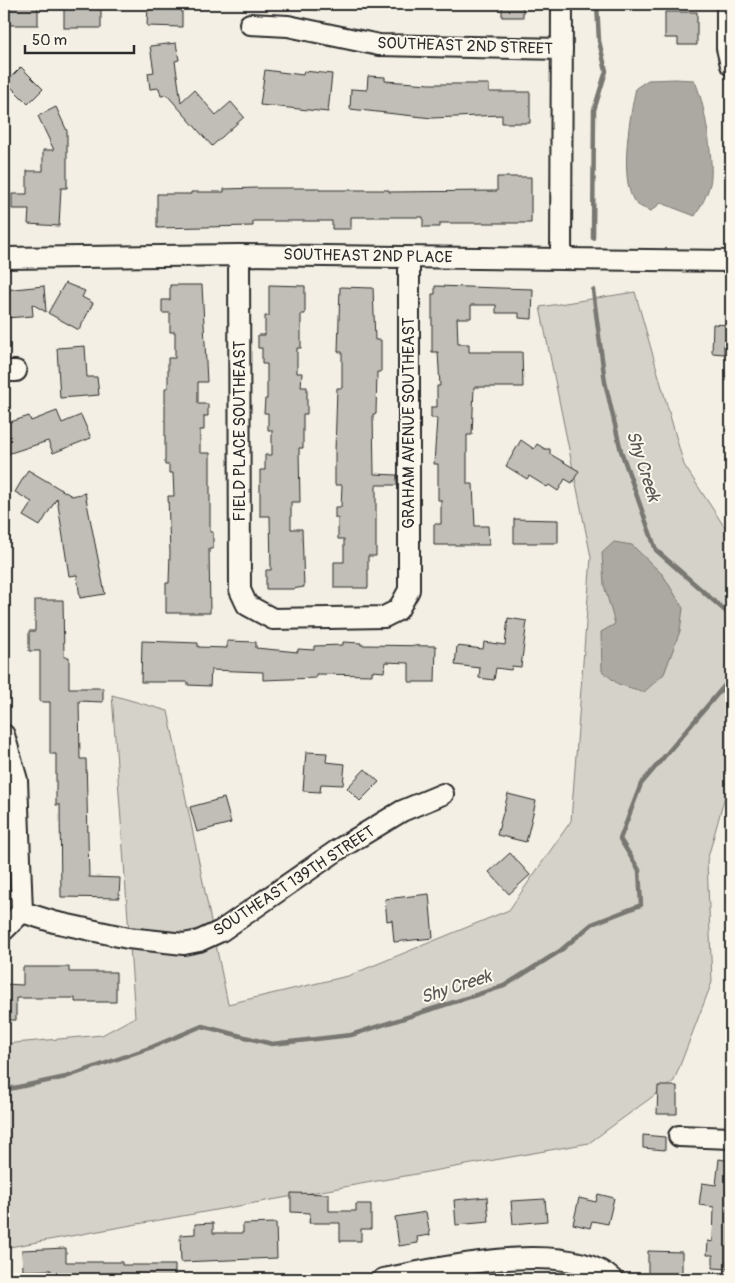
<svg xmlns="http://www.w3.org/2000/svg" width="735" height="1283" viewBox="0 0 735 1283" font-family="Pangolin,sans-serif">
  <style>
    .green { fill: #d5d2c9; stroke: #807e7a }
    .water { fill: #aca9a2; stroke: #787772 }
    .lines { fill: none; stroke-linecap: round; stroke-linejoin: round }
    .stream { stroke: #787772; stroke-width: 4.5 }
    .building { fill: #c0beb6; stroke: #2b2b2b }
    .minor-casing { stroke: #2b2b2b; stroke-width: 24 }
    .minor { stroke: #fbf7ec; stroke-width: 20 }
    .labels { text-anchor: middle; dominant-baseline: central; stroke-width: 4; stroke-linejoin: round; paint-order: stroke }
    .street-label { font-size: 16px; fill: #2b2b2b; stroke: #fbf7ec }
    .water-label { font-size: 18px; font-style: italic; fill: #585755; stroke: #fbf7ec }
  </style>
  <rect width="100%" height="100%" fill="#f3efe4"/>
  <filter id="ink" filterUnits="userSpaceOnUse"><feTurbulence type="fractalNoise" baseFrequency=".02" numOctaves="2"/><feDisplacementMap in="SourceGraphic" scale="10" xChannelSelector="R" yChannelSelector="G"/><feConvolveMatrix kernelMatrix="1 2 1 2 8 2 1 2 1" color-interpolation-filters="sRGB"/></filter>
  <g filter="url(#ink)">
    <polygon class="green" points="635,292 684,465 731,537 731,774 707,861 712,982 674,1081 589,1143 4,1248 4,1044 102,1035 135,1017 112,695 168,711 228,1004 348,976 509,910 571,821 591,557 540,307"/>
    <g class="water">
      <path d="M675 79 694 80C704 97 715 165 710 184 707 196 701 206 695 216L661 203 651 211C646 209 637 206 634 201 619 177 630 115 636 88L648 80Z"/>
      <polygon points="614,542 632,545 663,575 683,608 680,631 664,674 644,692 618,684 602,671 601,632 615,624 604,585 602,553"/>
    </g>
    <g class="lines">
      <g class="stream">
        <polyline points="593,238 594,110 606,71 599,41 597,4"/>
        <polyline points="593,290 605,382 621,451 656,550 731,616"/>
        <polyline points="4,1090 66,1077 152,1047 202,1026 272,1044 351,1035 504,986 560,951 592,924 641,905 639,870 620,839 641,784 731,678"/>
      </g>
    </g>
    <g class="building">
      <rect x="4" y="4" width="34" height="21"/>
      <rect x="64" y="4" width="37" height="24"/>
      <polygon points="148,4 182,4 182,27 147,26"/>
      <rect x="502" y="4" width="21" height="13"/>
      <polygon points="665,12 697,12 697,45 678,45 678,38 665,38"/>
      <polygon points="176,43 179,60 175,61 181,102 194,90 216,115 231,102 244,117 212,146 167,95 161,96 159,88 150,89 148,73 154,72 150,46"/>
      <polygon points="21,67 43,89 28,104 6,82"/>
      <polygon points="265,70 303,75 304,71 332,74 328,112 260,105"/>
      <polygon points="368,76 385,77 385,81 430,84 489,84 489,92 530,92 530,123 502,123 502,115 432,118 350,109 351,89 367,90"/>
      <polygon points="56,107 67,131 67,188 61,188 59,226 28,224 29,209 12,209 12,194 27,194 27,171 43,171 43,150 54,150 38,116"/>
      <polygon points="497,177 531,177 531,223 440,223 440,227 423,227 423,217 351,217 351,229 332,229 332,221 253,221 253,226 157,228 157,194 191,194 191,192 224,192 224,189 258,188 319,188 319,190 389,190 389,192 497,191"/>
      <polygon points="65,283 85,291 82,297 93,303 79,330 48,313"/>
      <polygon points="170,285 202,285 207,382 198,382 198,404 208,404 208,416 204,416 204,430 200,430 200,453 210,453 210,532 213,532 213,549 209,549 210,613 166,613 166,583 169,583 170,553 168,496 174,496 173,473 169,473 169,465 165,465 165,388 168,388 168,358 175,358 175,332 170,332 170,313 162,313 162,300 170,300"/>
      <polygon points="269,285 305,286 305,314 301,314 301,348 297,348 297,373 302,373 301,387 307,387 307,414 303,414 303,448 299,448 300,502 291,502 291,529 302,529 304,587 292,589 266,589 266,570 271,570 270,516 260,516 260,470 265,470 265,455 272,455 272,430 268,430 268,413 264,413 265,399 267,399 267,364 262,364 262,348 258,348 258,335 265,335 265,316 269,316"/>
      <polygon points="44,286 46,312 32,304 33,316 5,318 4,290"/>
      <polygon points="435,286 533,289 532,319 519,318 519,313 496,313 496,305 471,305 471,318 457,318 458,344 469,344 469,352 522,352 523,387 474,387 472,435 467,435 467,484 473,484 475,526 488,526 489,545 434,545 434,524 441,524 441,500 438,500 438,464 434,464 437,418 431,418 431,407 437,407 437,386 440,386 438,352 432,352 432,294 435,294"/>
      <polygon points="340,287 373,288 375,340 381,340 381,372 377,372 376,414 373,414 374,474 397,475 397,485 376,485 376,556 368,556 368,588 334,588 334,562 344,562 344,539 338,539 338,518 335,518 335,507 341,507 342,485 335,485 335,452 337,388 342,388 342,352 338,352"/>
      <polygon points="713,324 731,325 731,344 724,344 724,354 712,353"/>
      <polygon points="85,346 87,377 97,377 99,395 60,398 57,348"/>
      <polygon points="57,411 62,423 81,415 91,438 53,453 48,441 4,455 4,424 29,416 31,421"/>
      <polygon points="521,440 534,449 537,444 545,449 550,449 550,454 579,471 572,483 565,479 558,491 549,485 547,487 529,476 527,479 506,466"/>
      <polygon points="28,470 72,496 85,493 105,594 80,598 77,575 69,576 57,498 40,526 23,516 32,502 15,492"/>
      <polygon points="514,519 558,520 558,543 514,543"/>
      <polygon points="35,600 63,600 64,657 69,657 69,688 103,688 103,702 79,701 80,759 86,759 89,877 120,878 119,898 61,897 60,805 56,805 56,754 50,754 50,702 40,702 40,651 29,651 29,631 35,631"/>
      <polygon points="508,618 527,621 521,667 512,666 511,670 496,668 494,680 479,678 480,668 455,665 457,646 483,649 484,642 505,645"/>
      <polygon points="142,641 198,643 198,647 227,648 227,641 256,642 256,648 298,652 298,649 314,650 314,646 343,645 343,642 361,643 361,645 436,646 435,682 409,682 409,663 385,662 384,672 372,671 372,675 316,674 316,678 263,680 263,672 211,670 210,686 188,685 188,682 141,682"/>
      <polygon points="306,752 327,753 326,762 345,764 343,785 321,784 320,792 303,791"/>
      <polygon points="365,769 379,782 360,801 347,788"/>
      <polygon points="508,794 536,801 526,842 497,835"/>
      <polygon points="224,798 231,823 197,832 190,807"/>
      <polygon points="510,853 530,875 509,894 489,872"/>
      <polygon points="429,894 433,938 394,942 392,920 387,921 385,899"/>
      <polygon points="23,967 69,967 69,972 116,972 116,1002 75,1002 75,998 16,998 16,1020 4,1020 4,984 23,985"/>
      <polygon points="658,1086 677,1086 677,1114 657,1114"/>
      <polygon points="643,1135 665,1137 665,1150 643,1148"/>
      <polygon points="719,1159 731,1161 731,1269 713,1268 713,1255 707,1255 708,1241 713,1242 714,1207 699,1205 702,1183 716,1185"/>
      <polygon points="291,1193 329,1194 329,1211 356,1211 356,1204 371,1204 371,1229 361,1229 361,1241 340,1241 340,1223 309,1223 310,1213 291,1212"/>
      <polygon points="598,1194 614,1198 608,1224 592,1221 590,1228 573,1224 579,1198 596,1202"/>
      <polygon points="487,1197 489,1222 456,1225 454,1200"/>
      <polygon points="545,1199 547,1221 513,1224 511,1201"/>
      <polygon points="426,1212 430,1235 417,1237 418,1243 399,1246 395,1217"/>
      <polygon points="213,1223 213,1233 243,1233 243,1224 276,1223 277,1258 181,1262 180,1235 195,1234 195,1224"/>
      <polygon points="66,1248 66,1262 122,1262 122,1265 175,1265 175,1279 51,1279 51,1270 23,1271 22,1250"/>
      <polygon points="648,1251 682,1252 682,1279 648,1279"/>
    </g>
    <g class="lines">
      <g class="minor-casing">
        <g id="minor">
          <polyline points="727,4 727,48 731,65"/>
          <polyline points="250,24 288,26 379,45 562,49"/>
          <polyline points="239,255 240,590 247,605 273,619 384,617 398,610 409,590 409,257"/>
          <polyline points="4,258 239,255 731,261"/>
          <polyline points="561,258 562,4"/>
          <polyline points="4,371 16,371"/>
          <polyline points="4,735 17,780 22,912 4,930"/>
          <polyline points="22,912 54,922 128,938 184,944 199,941 221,931 339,849 402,811 443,794"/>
          <polyline points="679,1136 731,1138"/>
          <path d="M383 1279C439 1268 567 1238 612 1279"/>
        </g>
      </g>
      <use href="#minor" class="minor"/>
    </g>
  </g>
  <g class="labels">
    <g class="street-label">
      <text transform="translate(465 46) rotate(2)">SOUTHEAST 2ND STREET</text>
      <text transform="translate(368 256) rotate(1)">SOUTHEAST 2ND PLACE</text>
      <text transform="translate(409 423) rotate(-90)">GRAHAM AVENUE SOUTHEAST</text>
      <text transform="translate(240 431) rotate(-90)">FIELD PLACE SOUTHEAST</text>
      <text transform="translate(294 881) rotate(-33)">SOUTHEAST 139TH STREET</text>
    </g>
    <g class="water-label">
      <text transform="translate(643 466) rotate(72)">Shy Creek</text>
      <text transform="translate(456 987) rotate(-18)">Shy Creek</text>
    </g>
  </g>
  <rect width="735" height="1283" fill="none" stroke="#fbf7ec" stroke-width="20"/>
  <rect x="10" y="10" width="715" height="1263" fill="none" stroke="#2b2b2b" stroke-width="2" filter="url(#ink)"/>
  <path d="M25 45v8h109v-8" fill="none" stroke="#2b2b2b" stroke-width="2.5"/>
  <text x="32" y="45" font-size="15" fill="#2b2b2b" stroke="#fbf7ec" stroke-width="4" paint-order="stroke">50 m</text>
</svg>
